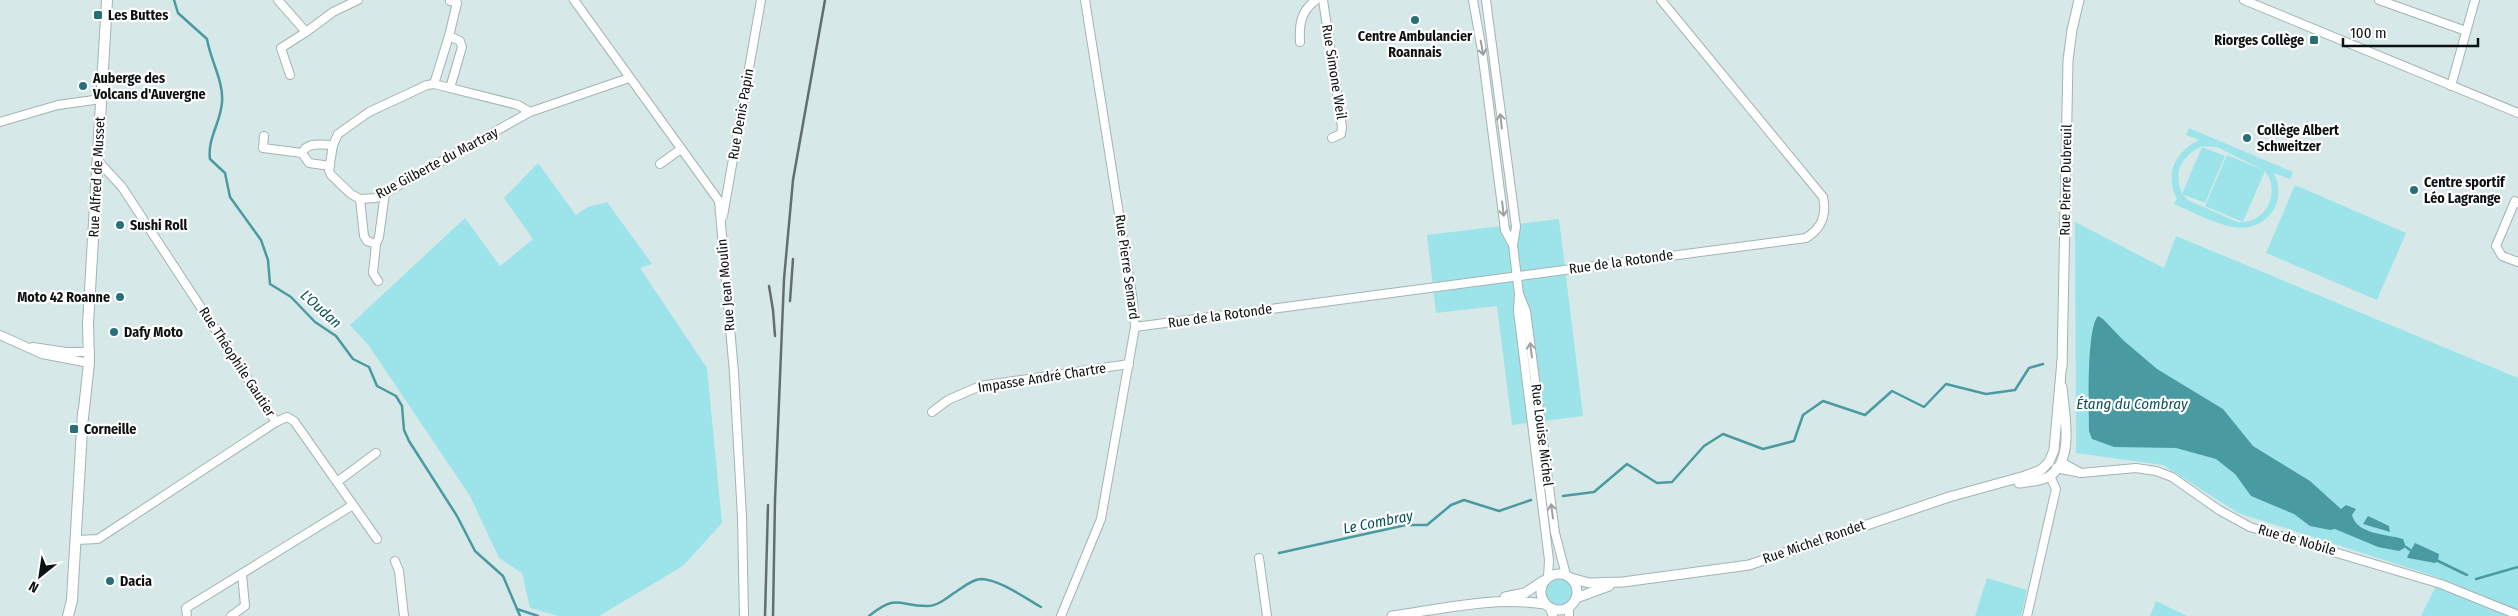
<svg xmlns="http://www.w3.org/2000/svg" width="2518" height="616" viewBox="0 0 2518 616" font-family="'Fira Sans Condensed',sans-serif">
  <style>
    .green { fill: #9ce4ea; fill-rule: evenodd }
    .water { fill: #499ba1 }
    .lines { fill: none; stroke-linecap: round; stroke-linejoin: round }
    .stream { stroke: #499ba1; stroke-width: 2.5 }
    .minor-casing { stroke: #a3b3b4; stroke-width: 10 }
    .tertiary-casing { stroke: #a3b3b4; stroke-width: 11 }
    .secondary-casing { stroke: #a3b3b4; stroke-width: 12 }
    .minor { stroke: #fff; stroke-width: 8 }
    .tertiary { stroke: #fff; stroke-width: 9 }
    .secondary { stroke: #fff; stroke-width: 10 }
    .rail { stroke: #646e6f; stroke-width: 2.5 }
    .oneway { stroke: #9ea0a0 }
    .poi-dot { fill: #267076; stroke: #fff; stroke-width: 2 }
    .labels { text-anchor: middle; dominant-baseline: central; stroke-width: 4.5; stroke-linejoin: round; paint-order: stroke }
    .poi-label { font-size: 14px; font-weight: bold; fill: #0c1112; stroke: #fff; text-anchor: start }
    .street-label { font-size: 14px; fill: #0c1112; stroke: #fff }
    .water-label { font-size: 15px; font-style: italic; fill: #085358; stroke: #fff }
  </style>
  <rect width="100%" height="100%" fill="#d7e8e9"/>
  <g class="green">
    <path d="M2189 128 2293 172 2290 179 2274 173C2280 186 2281 200 2272 212 2247 246 2204 216 2174 204L2177 199C2164 174 2175 152 2199 140L2186 135ZM2202 146 2217 147 2265 171 2227 155 2205 206 2243 222 2265 171C2282 193 2265 225 2237 222L2188 200 2182 194 2205 203 2225 156 2202 147 2182 194C2173 172 2181 156 2202 146Z"/>
    <polygon points="538,163 576,215 588,207 607,202 652,264 640,268 707,368 722,523 683,566 599,616 558,616 530,608 522,573 499,558 470,496 369,346 350,325 465,218 500,266 533,239 504,198"/>
    <polygon points="2295,185 2406,233 2377,300 2266,253"/>
    <polygon points="1559,219 1583,416 1512,425 1497,306 1436,313 1427,235"/>
    <polygon points="2075,222 2164,268 2176,236 2518,378 2518,616 2421,616 2440,578 2238,513 2163,465 2076,453"/>
    <polygon points="1987,578 2027,590 2021,616 1975,616"/>
    <circle cx="1559" cy="592" r="13"/>
    <polygon points="2156,601 2187,616 2150,616"/>
  </g>
  <g class="water">
    <path d="M2098 316 2103 319 2123 340 2157 369 2223 409 2253 446 2310 481 2341 509 2346 505 2356 509 2352 515C2357 535 2388 534 2403 539L2406 547 2399 551 2378 547 2335 529 2330 530 2310 526 2294 514 2251 496 2235 474 2216 459 2176 448 2114 447 2092 439 2089 431C2089 411 2086 329 2098 316Z"/>
    <polygon points="2368,516 2389,526 2390,532 2363,524"/>
    <polygon points="2415,543 2439,554 2438,561 2435,563 2408,558 2407,557"/>
  </g>
  <g class="lines">
    <g class="stream">
      <path d="M174 0 178 13 207 39C210 59 224 82 222 102 221 122 207 139 210 159L225 173 230 197 261 240 268 260 270 284 291 297 315 322 336 336 353 359 369 367 377 386 396 396 402 406 404 430 409 441 457 516 475 551 503 576 520 616"/>
      <polyline points="1563,496 1594,492 1627,464 1657,483 1672,482 1704,446 1723,434 1763,449 1794,441 1803,415 1823,401 1865,415 1892,391 1924,407 1946,384 1986,394 2015,390 2029,368 2043,364"/>
      <polyline points="2406,547 2410,550"/>
      <polyline points="1279,553 1406,525 1427,525 1451,505 1464,500 1499,511 1531,500"/>
      <polyline points="2438,561 2467,575"/>
      <polyline points="2476,579 2518,567"/>
      <polyline points="517,609 538,616"/>
      <path d="M869 616C898 593 897 606 927 606 937 606 946 599 954 593 962 588 972 579 982 579 1000 580 1025 598 1041 607"/>
    </g>
    <g class="minor-casing">
      <g id="minor">
        <polyline points="278,0 306,32 333,12 358,0"/>
        <polyline points="574,0 719,201 734,373 742,517 744,616"/>
        <polyline points="1323,0 1342,127 1341,134 1332,138"/>
        <polyline points="1473,0 1482,51 1505,230 1513,245 1516,227 1486,0"/>
        <polyline points="2244,0 2518,113"/>
        <polyline points="2379,0 2466,31"/>
        <polyline points="449,36 457,3 450,1"/>
        <path d="M1300 42C1299 23 1301 11 1316 0"/>
        <polyline points="290,75 281,48 306,32"/>
        <polyline points="434,84 449,36 460,41 462,47 450,88"/>
        <polyline points="2451,86 2475,0"/>
        <polyline points="530,112 518,105 434,84 427,85 369,112 338,134 333,145 329,170 331,175 351,194 360,199 376,198 530,112 629,78"/>
        <polyline points="0,122 58,105 101,99"/>
        <polyline points="264,136 263,148 302,153"/>
        <polyline points="660,164 681,149"/>
        <path d="M330 166 309 163 302 153C308 141 322 145 333 145"/>
        <polyline points="360,199 364,236 367,241 376,244 379,237 385,193"/>
        <polyline points="2518,203 2515,201 2496,246 2502,256 2518,262"/>
        <polyline points="723,216 761,0"/>
        <polyline points="376,244 373,273 378,281"/>
        <polyline points="1513,245 1519,294"/>
        <path d="M1135 327 1806 238C1822 228 1827 215 1823 197L1661 0"/>
        <polyline points="0,335 42,354 89,363"/>
        <polyline points="33,347 66,352 90,352"/>
        <polyline points="932,412 948,400 980,386 1129,364"/>
        <polyline points="276,422 287,417 294,421 377,539"/>
        <polyline points="2056,468 2081,473 2061,462"/>
        <polyline points="2081,473 2136,468 2156,471 2172,477 2219,510 2250,527 2441,584 2518,615"/>
        <polyline points="337,482 376,453"/>
        <polyline points="76,540 98,539 276,422 122,187 98,161"/>
        <polyline points="1259,558 1267,616"/>
        <polyline points="395,561 399,571 404,616"/>
        <polyline points="1548,577 1549,560 1518,311 1519,294 1526,311 1555,533 1566,575"/>
        <polyline points="1550,609 1553,616"/>
        <polyline points="187,616 186,608 353,505"/>
        <polyline points="231,616 245,606 242,574"/>
        <polyline points="1061,616 1101,519 1135,327 1133,302 1085,0"/>
        <polyline points="1569,616 1569,608"/>
        <polyline points="2027,616 2056,489 2050,476"/>
      </g>
    </g>
    <g class="tertiary-casing">
      <g id="tertiary">
        <polyline points="2062,367 2068,60 2072,30 2079,0"/>
        <path d="M2019 483C2028 482 2042 481 2050 476 2075 459 2064 412 2062 387"/>
        <circle cx="1559" cy="592" r="18"/>
        <polyline points="1571,578 1589,583 1623,582 1749,565 1949,497 2025,476 2041,470 2049,462 2054,450 2062,361"/>
        <polyline points="1505,597 1525,593 1543,581"/>
        <polyline points="1576,598 1609,586"/>
        <path d="M1392 616C1442 609 1494 596 1544 604"/>
      </g>
    </g>
    <g class="secondary-casing">
      <g id="secondary">
        <polyline points="83,418 89,363 88,324 107,0"/>
        <polyline points="68,616 72,600 83,412"/>
      </g>
    </g>
    <use href="#minor" class="minor"/>
    <use href="#tertiary" class="tertiary"/>
    <use href="#secondary" class="secondary"/>
    <g class="rail">
      <polyline points="769,286 773,310 775,336"/>
      <polyline points="790,301 793,259"/>
      <polyline points="765,616 768,505"/>
      <polyline points="773,616 775,500 784,279 793,180 825,0"/>
    </g>
  </g>
  <defs><path id="oneway-shaft" d="M-6 0H5M1.5-3L5.5 0L1.5 3" fill="none" stroke-width="1.6" stroke-linecap="round" stroke-linejoin="round" transform="scale(1.25)"/></defs>
  <g class="oneway">
    <use href="#oneway-shaft" transform="translate(1482 48) rotate(80)"/>
    <use href="#oneway-shaft" transform="translate(1501 121) rotate(-97)"/>
    <use href="#oneway-shaft" transform="translate(1503 209) rotate(83)"/>
    <use href="#oneway-shaft" transform="translate(1531 350) rotate(-97)"/>
    <use href="#oneway-shaft" transform="translate(1552 511) rotate(-98)"/>
  </g>
  <g class="poi-dot">
    <rect x="93" y="10" width="10" height="10" rx="2.5"/>
    <circle cx="1415" cy="20" r="5"/>
    <rect x="2309" y="35" width="10" height="10" rx="2.5"/>
    <circle cx="83" cy="86" r="5"/>
    <circle cx="2247" cy="138" r="5"/>
    <circle cx="2414" cy="190" r="5"/>
    <circle cx="120" cy="225" r="5"/>
    <circle cx="120" cy="297" r="5"/>
    <circle cx="114" cy="332" r="5"/>
    <rect x="69" y="424" width="10" height="10" rx="2.5"/>
    <circle cx="110" cy="581" r="5"/>
  </g>
  <g class="labels">
    <g class="poi-label">
      <text x="108" y="15">Les Buttes</text>
      <text x="1415" y="36" text-anchor="middle">Centre Ambulancier<tspan x="1415" dy="16">Roannais</tspan></text>
      <text x="2304" y="40" text-anchor="end">Riorges Collège</text>
      <text x="93" y="78">Auberge des<tspan x="93" dy="16">Volcans d'Auvergne</tspan></text>
      <text x="2257" y="130">Collège Albert<tspan x="2257" dy="16">Schweitzer</tspan></text>
      <text x="2424" y="182">Centre sportif<tspan x="2424" dy="16">Léo Lagrange</tspan></text>
      <text x="130" y="225">Sushi Roll</text>
      <text x="110" y="297" text-anchor="end">Moto 42 Roanne</text>
      <text x="124" y="332">Dafy Moto</text>
      <text x="84" y="429">Corneille</text>
      <text x="120" y="581">Dacia</text>
    </g>
    <g class="street-label">
      <text transform="translate(1334 72) rotate(81)">Rue Simone Weil</text>
      <text transform="translate(741 114) rotate(-80)">Rue Denis Papin</text>
      <text transform="translate(437 163) rotate(-28)">Rue Gilberte du Martray</text>
      <text transform="translate(97 177) rotate(-87)">Rue Alfred de Musset</text>
      <text transform="translate(2066 180) rotate(-89)">Rue Pierre Dubreuil</text>
      <text transform="translate(1621 262) rotate(-8)">Rue de la Rotonde</text>
      <text transform="translate(1127 267) rotate(82)">Rue Pierre Semard</text>
      <text transform="translate(726 285) rotate(-95)">Rue Jean Moulin</text>
      <text transform="translate(1220 316) rotate(-8)">Rue de la Rotonde</text>
      <text transform="translate(237 362) rotate(57)">Rue Théophile Gautier</text>
      <text transform="translate(1042 378) rotate(-9)">Impasse André Chartre</text>
      <text transform="translate(1542 435) rotate(83)">Rue Louise Michel</text>
      <text transform="translate(2297 540) rotate(16)">Rue de Nobile</text>
      <text transform="translate(1814 542) rotate(-19)">Rue Michel Rondet</text>
    </g>
    <g class="water-label">
      <text transform="translate(321 309) rotate(42)">L'Oudan</text>
      <text x="2132" y="404">Étang du Combray</text>
      <text transform="translate(1378 522) rotate(-11)">Le Combray</text>
    </g>
  </g>
  <g transform="translate(40 576) rotate(210)" stroke="#ffffff" stroke-width="4" paint-order="stroke">
  <path d="M0-4L9 19L0 12L-9 19Z" fill="#0c1112"/>
  <text y="-8" font-size="14" font-weight="bold" text-anchor="middle" fill="#0c1112">N</text>
  </g>
  <path d="M2343 38v8h135v-8" fill="none" stroke="#0c1112" stroke-width="2.5"/>
  <text x="2350" y="38" font-size="15" fill="#0c1112" stroke="#ffffff" stroke-width="4" paint-order="stroke">100 m</text>
</svg>
